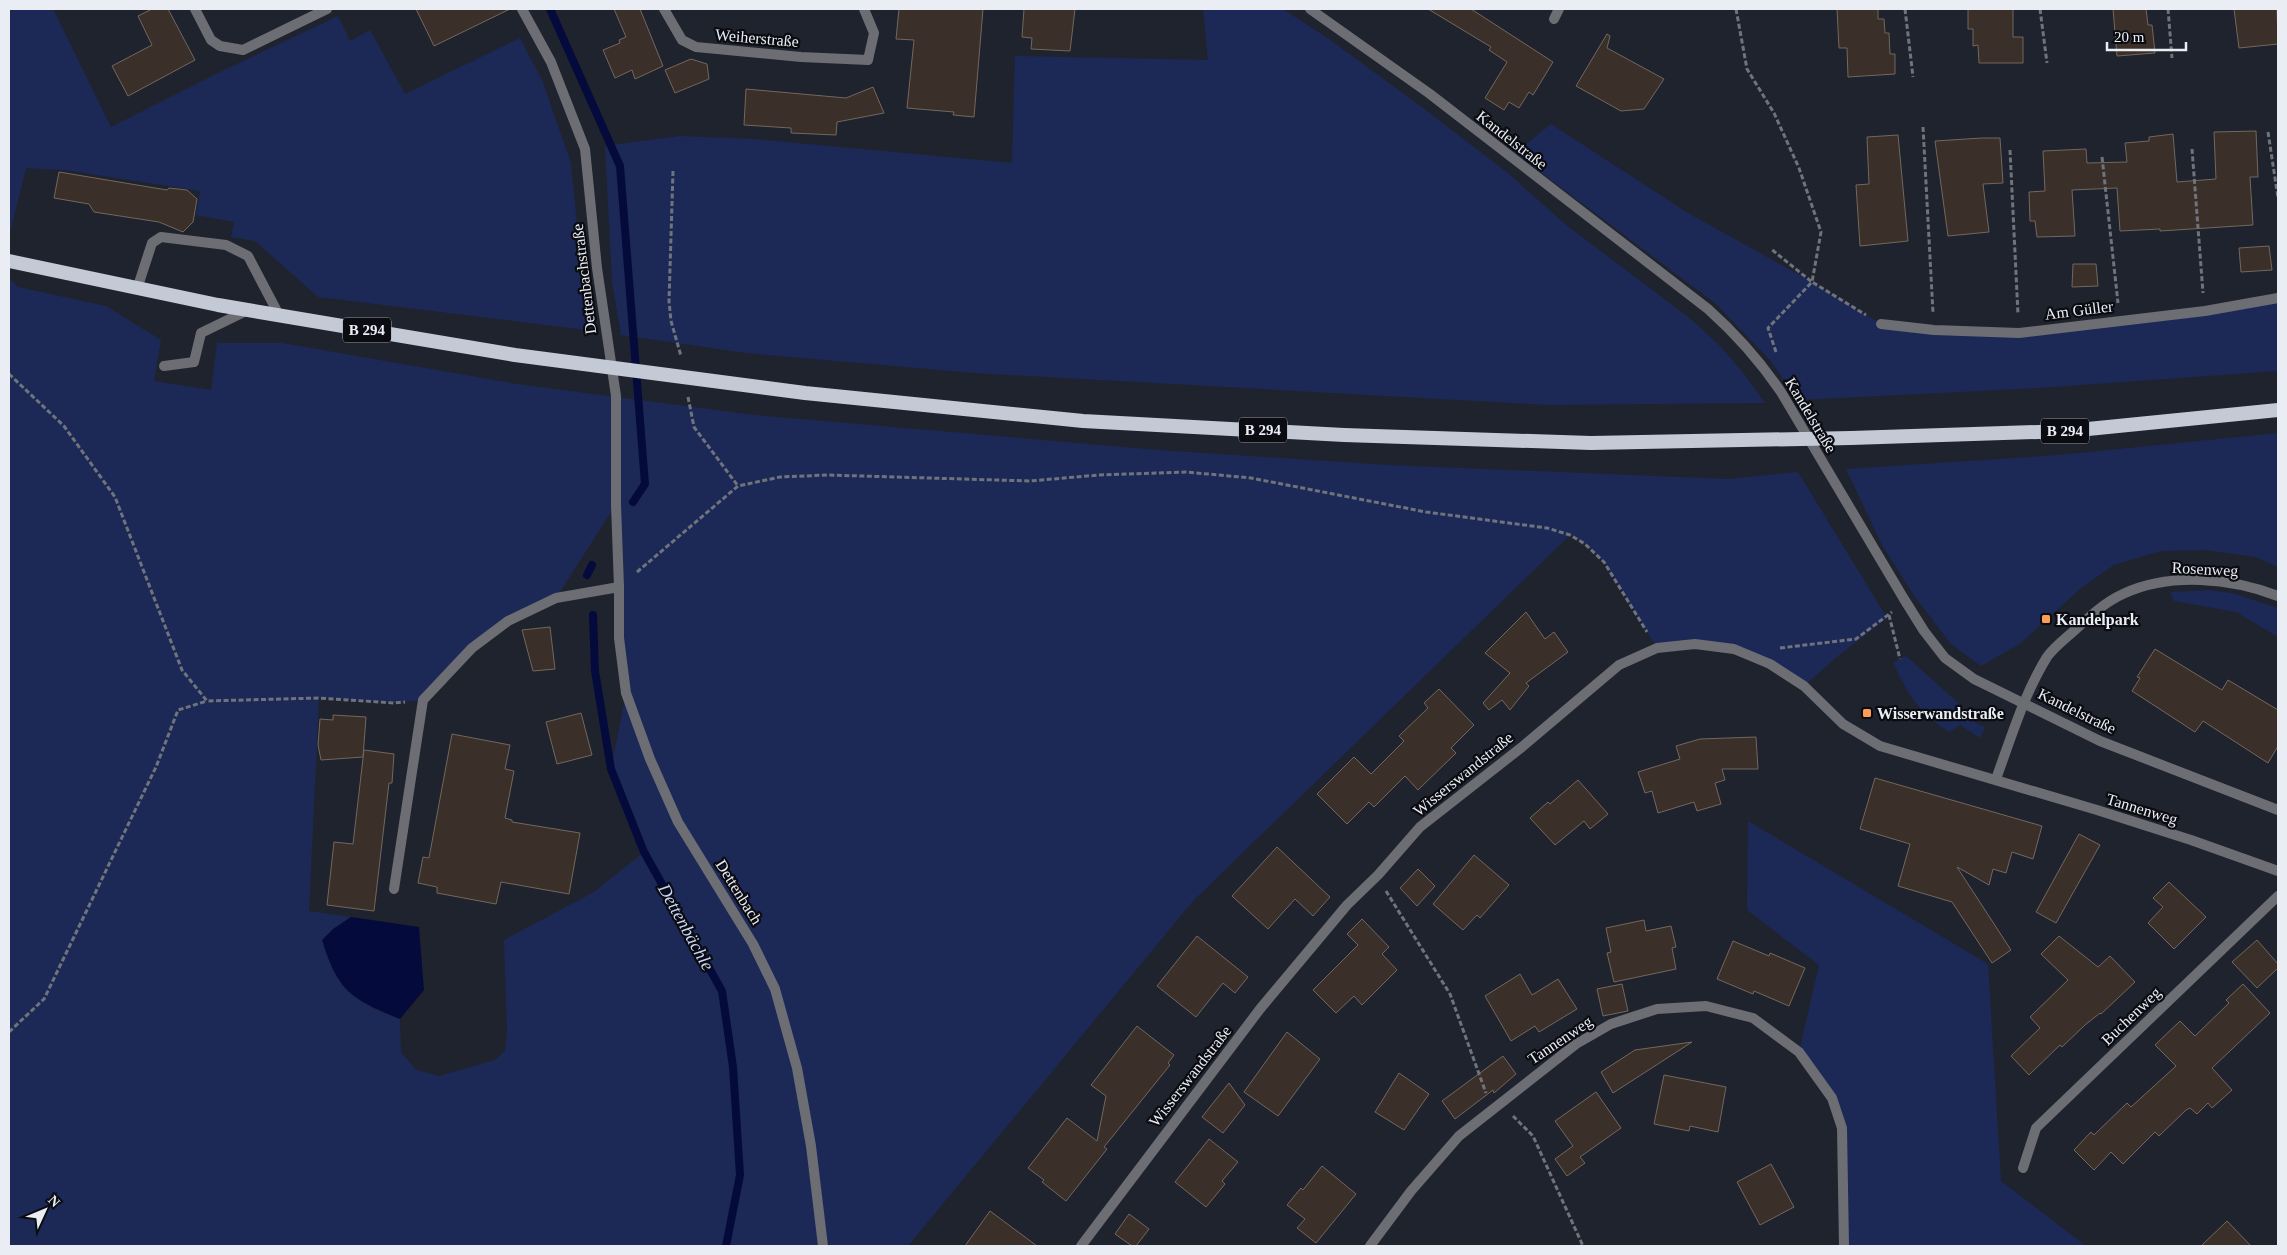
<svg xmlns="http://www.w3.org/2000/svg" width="2287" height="1255" viewBox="0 0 2287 1255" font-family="'Times New Roman',serif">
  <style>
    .green { fill: #1c2957; fill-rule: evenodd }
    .water { fill: #050a3d }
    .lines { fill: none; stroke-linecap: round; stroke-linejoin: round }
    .stream { stroke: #050a3d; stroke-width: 8 }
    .building { fill: #3a3029; stroke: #73675f }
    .path { stroke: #6f737b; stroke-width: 3; stroke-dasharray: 5 2.5; stroke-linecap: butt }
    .service { stroke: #6c6e73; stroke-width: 10 }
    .minor { stroke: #6c6e73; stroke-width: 10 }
    .trunk { stroke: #c4c9d6; stroke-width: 14 }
    .poi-dot { fill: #fc9d53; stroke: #0b0c11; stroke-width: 2 }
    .labels { text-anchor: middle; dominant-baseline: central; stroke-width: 4.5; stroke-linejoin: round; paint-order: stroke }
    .shield { fill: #0b0c11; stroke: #a7aab0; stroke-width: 1 }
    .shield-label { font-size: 15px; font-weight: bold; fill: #eaedf4 }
    .street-label { font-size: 16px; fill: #eaedf4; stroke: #0b0c11 }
    .poi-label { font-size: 16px; font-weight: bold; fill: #eaedf4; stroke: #0b0c11; text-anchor: start }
    .water-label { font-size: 18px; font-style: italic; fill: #cad7fa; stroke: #0b0c11 }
  </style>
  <rect width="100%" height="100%" fill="#1f232d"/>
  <g class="green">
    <polygon points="9,9 53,9 111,127 220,72 338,16 350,41 370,30 405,94 520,38 542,80 571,163 587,330 318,297 255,241 231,237 234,222 196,215 200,191 65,170 26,168 9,237"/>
    <polygon points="1203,9 1283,9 1329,39 1423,108 1509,174 1565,224 1692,320 1720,346 1745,375 1765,403 1548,405 975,373 746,353 621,335 612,281 605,146 680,136 754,139 1012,163 1015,56 1208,60"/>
    <polygon points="1551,124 1688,213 1812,282 1881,324 2019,333 2278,298 2278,371 2038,388 1798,400 1770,360 1715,303 1515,153"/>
    <path d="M9 278 18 287 106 306 161 340 154 381 211 390 217 343H282L517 384 754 415 1158 450 1388 465 1728 479 1798 472 1887 618 1838 656 1804 686 1734 649 1657 648 1604 562 1585 544 1570 535 1193 901 908 1246H9ZM615 506 626 693 611 769 644 852 594 892 504 940 507 1031 505 1051 495 1060 439 1076 416 1070 401 1052 400 1019 372 1008 333 929 351 917 309 911 319 698 394 703 423 700 508 621 556 598Z"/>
    <polygon points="2278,433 2278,567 2256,557 2205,550 2161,551 2114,565 2081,588 2021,643 1981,666 1951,644 1915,597 1882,545 1846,469 2059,455"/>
    <polygon points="2208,590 2232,593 2278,608 2278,637 2236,612 2174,601 2170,592"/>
    <path d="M1906 656 1966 710 1967 718 1985 727 1980 738 1960 725 1949 732C1917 710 1909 696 1893 663Z"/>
    <polygon points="1748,821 1988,964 2001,1181 2086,1246 1844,1246 1842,1128 1832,1098 1799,1052 1819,965 1747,910"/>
  </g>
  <path class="water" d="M351 917 419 927 424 990 400 1019C351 999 338 992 322 940L333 929Z"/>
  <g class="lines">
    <g class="stream">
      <polyline points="550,9 620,166 645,484 633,502"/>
      <polyline points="587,575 592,565"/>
      <polyline points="593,615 595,671 611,769 644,852 722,991 733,1067 740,1175 726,1246"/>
    </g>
  </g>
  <g class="building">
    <polygon points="152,9 168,9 195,60 128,96 112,66 152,45 138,16"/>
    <polygon points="416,9 510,9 434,46"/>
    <polygon points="614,9 640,9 663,66 635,79 632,70 615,78 603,50 620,43 619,40 626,37"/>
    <polygon points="899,9 983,9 974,117 953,115 954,112 907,108 914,40 896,39"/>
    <polygon points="1024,9 1075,9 1070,51 1031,49 1032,38 1022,37"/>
    <polygon points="1428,9 1471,9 1553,62 1533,95 1529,92 1519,108 1509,102 1504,110 1485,98 1507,62 1489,50 1491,47"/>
    <polygon points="1837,9 1878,9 1878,19 1884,19 1885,33 1889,33 1890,54 1895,54 1895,74 1848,77 1847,48 1839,48"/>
    <polygon points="1968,9 2013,9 2013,37 2023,37 2023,63 1979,63 1978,45 1973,46 1973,29 1968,29"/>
    <polygon points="2113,9 2146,9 2148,25 2152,25 2155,53 2117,56"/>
    <polygon points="2234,9 2277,9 2278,44 2239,48"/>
    <polygon points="1607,34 1610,36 1607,48 1664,79 1644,109 1621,111 1576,86"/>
    <polygon points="691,59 707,64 709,79 675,93 665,70"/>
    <polygon points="873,87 884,113 837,122 836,135 791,133 791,128 744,125 746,89 846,98"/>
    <polygon points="2256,131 2258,177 2250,177 2253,225 2160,231 2160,229 2120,231 2117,188 2072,190 2075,236 2037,237 2035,221 2030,221 2029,192 2045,191 2043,151 2086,149 2087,163 2127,162 2125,143 2149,141 2149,137 2173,134 2177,182 2216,179 2214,132"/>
    <polygon points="1898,135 1908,241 1860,246 1856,185 1869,184 1867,137"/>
    <polygon points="1982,138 2000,138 2003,183 1983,184 1989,232 1948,236 1935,141"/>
    <polygon points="59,172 167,190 169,188 187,190 197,199 193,222 183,232 159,222 94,212 89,204 54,198"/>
    <polygon points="2269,246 2272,270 2241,272 2239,248"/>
    <polygon points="2073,264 2096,264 2098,286 2072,287"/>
    <polygon points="1526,612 1545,639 1554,632 1568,652 1526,683 1529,686 1510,710 1502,700 1489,710 1483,703 1510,673 1485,653"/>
    <polygon points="550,627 555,669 533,671 522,630"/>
    <polygon points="2155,649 2222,690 2228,680 2278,710 2278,746 2268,763 2203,721 2195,732 2132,691 2140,678 2137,677"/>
    <polygon points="1439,689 1474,725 1451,748 1456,753 1418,790 1405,776 1374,807 1369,802 1347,824 1317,794 1354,757 1371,774 1404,741 1399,736 1428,708 1424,703"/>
    <polygon points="581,713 592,755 557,764 546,722"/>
    <polygon points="333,715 366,717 363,757 321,760 318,745 320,719 333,720"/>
    <polygon points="452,734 510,745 505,769 514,771 505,818 512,820 512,822 580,833 569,894 501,882 496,904 437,893 437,887 418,883 423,857 429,858"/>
    <polygon points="1756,737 1758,769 1722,769 1725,780 1715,783 1721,804 1697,811 1694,802 1658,813 1652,791 1645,793 1638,772 1680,759 1676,746 1700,739"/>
    <polygon points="364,750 394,754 392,783 389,783 374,911 327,905 334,842 353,844"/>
    <polygon points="1875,778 2042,826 2033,859 2012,852 2006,873 1993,869 1989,885 1957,867 2011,950 1992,963 1952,902 1898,886 1910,844 1860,829"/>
    <polygon points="1578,780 1608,814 1590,829 1584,821 1555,845 1530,818 1548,802 1550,804"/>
    <polygon points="2079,834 2100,845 2056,923 2036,912"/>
    <polygon points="1277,847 1330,897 1313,916 1295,899 1268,929 1232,896"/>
    <polygon points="1474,855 1509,885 1480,918 1477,915 1463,930 1433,904"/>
    <polygon points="1418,869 1435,886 1417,906 1400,888"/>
    <polygon points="2169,882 2206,917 2174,949 2148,923 2163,907 2153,898"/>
    <polygon points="1362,919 1389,947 1382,954 1397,970 1362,1005 1354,996 1336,1013 1313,990 1358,945 1347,934"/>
    <polygon points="1644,920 1646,931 1671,926 1676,947 1672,948 1676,969 1614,982 1607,953 1611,952 1606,928"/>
    <polygon points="1197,936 1248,977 1235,993 1223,983 1196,1017 1157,986"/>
    <polygon points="2059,936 2098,967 2110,956 2135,982 2101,1014 2100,1013 2085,1025 2062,1047 2060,1045 2029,1075 2011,1056 2040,1028 2030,1017 2068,980 2041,954"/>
    <polygon points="2257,940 2278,964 2278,968 2257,988 2232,962"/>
    <polygon points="1733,941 1769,956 1770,953 1805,968 1789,1006 1754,991 1753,994 1717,979"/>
    <polygon points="1520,974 1532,995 1558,979 1577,1009 1539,1032 1535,1026 1511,1041 1485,996"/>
    <polygon points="1622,984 1628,1011 1603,1016 1597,989"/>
    <polygon points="2243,984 2270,1013 2212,1068 2232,1090 2212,1108 2208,1103 2197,1114 2190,1108 2186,1110 2159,1136 2155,1132 2123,1164 2111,1152 2094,1170 2074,1150 2091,1132 2094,1135 2127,1103 2131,1107 2176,1066 2155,1045 2180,1021 2195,1036 2229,1003 2226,1000"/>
    <polygon points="1137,1026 1174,1055 1168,1063 1170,1065 1104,1147 1107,1149 1066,1201 1042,1182 1044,1180 1028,1168 1067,1118 1097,1141 1106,1096 1091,1085"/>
    <polygon points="1287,1032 1320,1059 1278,1116 1244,1092"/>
    <polygon points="1692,1042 1613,1093 1601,1072 1635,1050"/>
    <polygon points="1503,1056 1516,1074 1494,1093 1493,1090 1455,1119 1442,1101"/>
    <polygon points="1399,1073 1429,1094 1404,1130 1375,1112"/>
    <polygon points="1664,1075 1726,1087 1718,1132 1690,1126 1689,1131 1654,1124"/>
    <polygon points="1229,1083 1245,1105 1223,1133 1202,1117"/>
    <polygon points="1596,1092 1621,1128 1580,1157 1585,1163 1567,1176 1555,1159 1573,1146 1555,1121"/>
    <polygon points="1209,1139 1238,1162 1222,1181 1225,1184 1206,1207 1175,1182"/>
    <polygon points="1771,1164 1794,1207 1760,1225 1737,1182"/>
    <polygon points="1322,1166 1356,1194 1316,1243 1297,1228 1305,1219 1287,1205 1301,1188 1303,1190"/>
    <polygon points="990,1211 1037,1246 965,1246"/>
    <polygon points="1129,1214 1149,1229 1136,1246 1132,1246 1115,1234"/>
    <polygon points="2227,1221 2251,1246 2201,1246"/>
  </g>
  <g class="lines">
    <g class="path">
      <polyline points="1736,9 1747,69 1774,113 1799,168 1821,232 1812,282 1771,249"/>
      <polyline points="1905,9 1913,77"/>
      <polyline points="2040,9 2047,63"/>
      <polyline points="2168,9 2172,58"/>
      <polyline points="1923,127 1933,313"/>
      <polyline points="2268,132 2278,198"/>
      <polyline points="2192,149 2203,293"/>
      <polyline points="2010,150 2018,314"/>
      <polyline points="2102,157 2118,303"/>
      <polyline points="673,171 669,301 671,321 681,356"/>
      <polyline points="1776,352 1768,328 1812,282 1866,315"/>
      <polyline points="9,374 64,426 115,497 182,670 207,701 319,698 394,703 405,702"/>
      <polyline points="688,397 694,427 738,486"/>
      <polyline points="637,572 738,486 780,477 828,475 1030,481 1099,475 1186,472 1251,478 1426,512 1547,528 1570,535 1585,544 1604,562 1647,632"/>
      <polyline points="1889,615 1900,659"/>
      <polyline points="1780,648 1856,639 1892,612"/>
      <polyline points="1386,891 1450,994 1486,1093"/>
      <polyline points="9,1032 44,999 156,767 178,710 207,701"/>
      <polyline points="1513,1116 1533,1136 1583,1246"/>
    </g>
    <g class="service">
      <polyline points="137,289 152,243 161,237 226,245 248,256 279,315"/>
      <polyline points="164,366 194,362 201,333 248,310"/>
      <polyline points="394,889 423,700 472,648 508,621 556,598 619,587"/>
    </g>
    <g class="minor">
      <polyline points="195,9 211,40 220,46 243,50 327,9"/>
      <polyline points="522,9 551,62 585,149 597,268 616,396 616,505 619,587 619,638 626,693 650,759 678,822 753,944 775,989 797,1068 811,1146 823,1246"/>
      <polyline points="664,9 682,40 696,47 801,57 868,60 874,33 864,9"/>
      <path d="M1310 9 1430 94 1708 309C1736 334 1760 361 1781 392L1904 599 1924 631 1945 658 1974 679 2100 741 2278 810"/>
      <polyline points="1554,19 1559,9"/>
      <polyline points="1881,324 1934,330 2019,333 2205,311 2278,298"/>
      <path d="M1996 779C2011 738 2024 694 2047 657 2054 647 2066 638 2075 630 2089 617 2105 602 2123 594 2170 572 2231 578 2278 596"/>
      <polyline points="2023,1168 2036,1128 2278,896"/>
      <polyline points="1081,1246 1260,1009 1347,905 1378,875 1420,827 1522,747 1619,665 1657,648 1695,644 1734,649 1770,664 1804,686 1843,724 1880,746 2097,810 2191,840 2278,871"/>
      <polyline points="1370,1246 1411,1191 1459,1136 1576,1044 1611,1024 1657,1009 1706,1006 1753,1018 1799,1052 1832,1098 1842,1128 1844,1246"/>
    </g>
    <polyline class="trunk" points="9,261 218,305 515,355 805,393 1083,421 1344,435 1591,443 1851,438 2068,431 2278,410"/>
  </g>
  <g class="poi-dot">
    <rect x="2041" y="614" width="10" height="10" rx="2.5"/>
    <rect x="1862" y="708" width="10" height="10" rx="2.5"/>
  </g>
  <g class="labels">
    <g class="shield">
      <rect x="343" y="317.5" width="48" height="25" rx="4"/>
      <rect x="1239" y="417.5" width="48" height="25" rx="4"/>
      <rect x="2041" y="418.5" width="48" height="25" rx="4"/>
    </g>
    <g class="shield-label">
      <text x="367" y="330">B 294</text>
      <text x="1263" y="430">B 294</text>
      <text x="2065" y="431">B 294</text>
    </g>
    <g class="street-label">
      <text transform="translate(757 38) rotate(5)">Weiherstraße</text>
      <text transform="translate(1512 140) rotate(38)">Kandelstraße</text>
      <text transform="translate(584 279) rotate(-97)">Dettenbachstraße</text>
      <text transform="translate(2079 310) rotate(-7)">Am Güller</text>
      <text transform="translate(1811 415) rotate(59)">Kandelstraße</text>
      <text transform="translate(2205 569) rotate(3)">Rosenweg</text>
      <text transform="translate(2077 711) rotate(26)">Kandelstraße</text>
      <text transform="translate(1463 774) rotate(-39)">Wisserswandstraße</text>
      <text transform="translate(2142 809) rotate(17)">Tannenweg</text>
      <text transform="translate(739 892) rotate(58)">Dettenbach</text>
      <text transform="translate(2131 1016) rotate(-44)">Buchenweg</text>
      <text transform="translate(1560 1040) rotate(-34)">Tannenweg</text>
      <text transform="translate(1190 1076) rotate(-52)">Wisserswandstraße</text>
    </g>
    <g class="poi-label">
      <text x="2056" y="619">Kandelpark</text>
      <text x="1877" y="713">Wisserwandstraße</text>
    </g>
    <g class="water-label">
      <text transform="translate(686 927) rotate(61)">Dettenbächle</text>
    </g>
  </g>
  <rect width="2287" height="1255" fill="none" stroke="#eaedf4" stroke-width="20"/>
  <g transform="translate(45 1210) rotate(46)" stroke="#0b0c11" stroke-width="4" paint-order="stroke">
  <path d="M0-4L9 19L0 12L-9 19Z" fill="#eaedf4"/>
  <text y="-8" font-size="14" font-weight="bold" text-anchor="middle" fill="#eaedf4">N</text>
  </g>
  <path d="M2107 42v8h79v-8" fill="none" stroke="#eaedf4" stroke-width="2.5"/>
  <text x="2114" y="42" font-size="15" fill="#eaedf4" stroke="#0b0c11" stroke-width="4" paint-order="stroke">20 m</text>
</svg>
